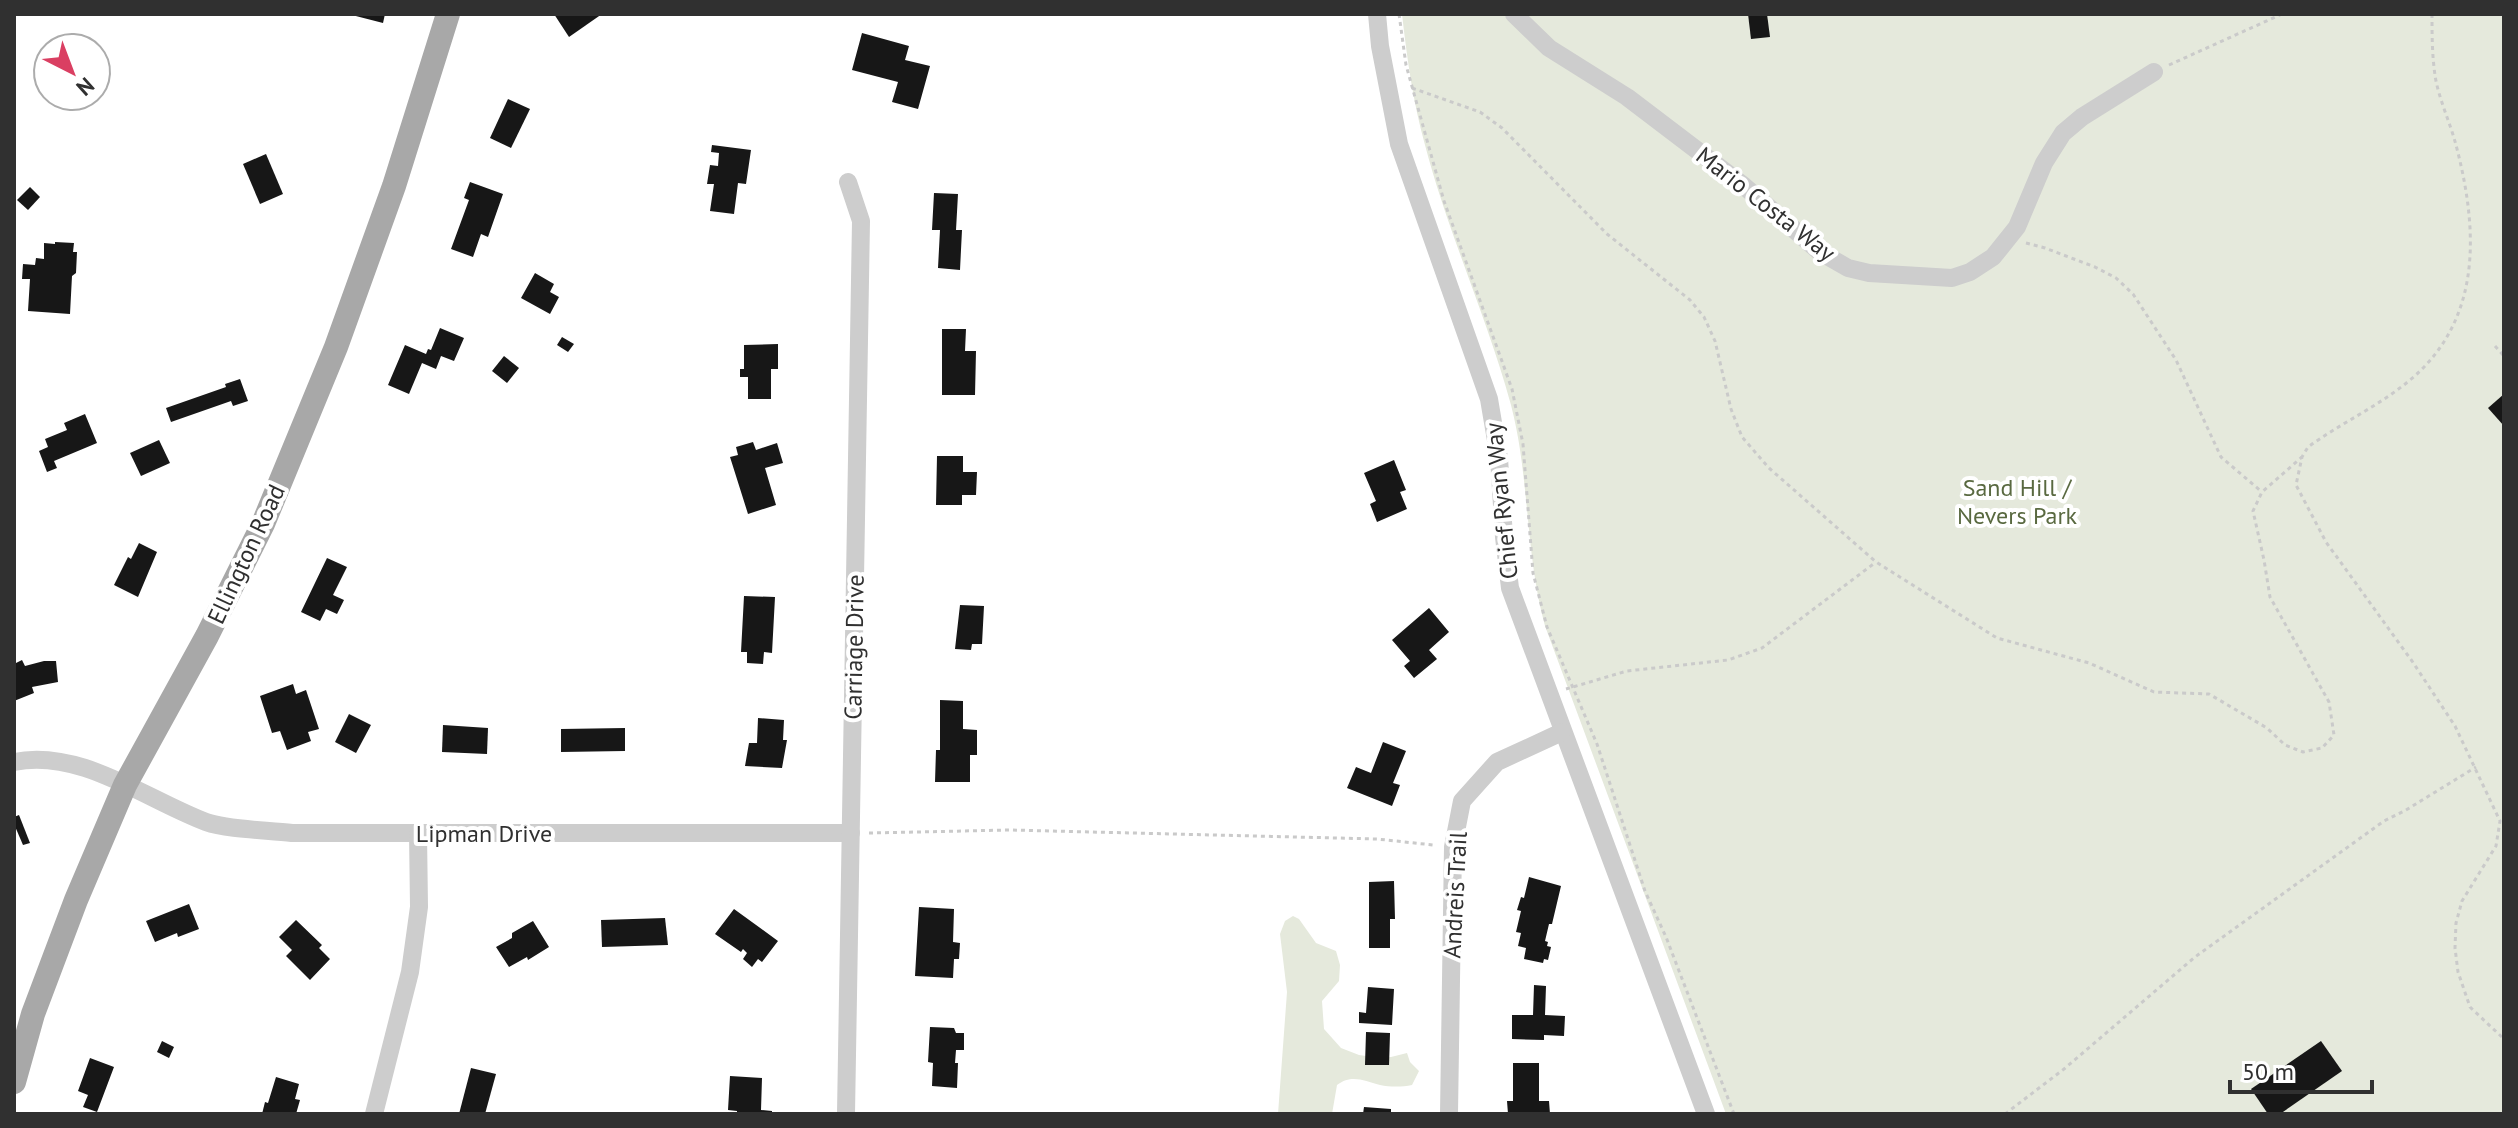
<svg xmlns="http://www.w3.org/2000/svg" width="2518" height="1128" viewBox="0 0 2518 1128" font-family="'PT Sans',sans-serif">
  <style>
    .green { fill: #e5e9dc }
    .building { fill: #171717 }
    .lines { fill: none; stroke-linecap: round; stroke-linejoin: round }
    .path { stroke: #cacaca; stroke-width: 3; stroke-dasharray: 4 4; stroke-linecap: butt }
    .minor { stroke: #cdcdcd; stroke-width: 18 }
    .major { stroke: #a8a8a8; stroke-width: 24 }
    .labels { text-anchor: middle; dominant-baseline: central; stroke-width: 8; stroke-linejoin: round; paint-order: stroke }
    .street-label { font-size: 24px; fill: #303030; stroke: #fff }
    .park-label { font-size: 24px; fill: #596940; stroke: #fff }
  </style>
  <rect width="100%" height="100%" fill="#fff"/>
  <g class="green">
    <path d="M1402 14H2504V1114H1726L1545 626C1525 553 1530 478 1511 405 1487 317 1448 233 1425 145 1413 102 1407 58 1402 14Z"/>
    <path d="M1293 916 1299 919 1316 943 1336 951 1340 965 1339 981 1322 1001 1324 1029 1341 1048 1359 1055 1380 1058 1391 1057 1407 1053 1410 1062 1419 1071 1412 1085C1402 1087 1390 1087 1380 1085 1364 1081 1352 1074 1337 1085L1332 1114H1278L1287 992 1280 934 1285 921Z"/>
  </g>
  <g class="building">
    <polygon points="348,14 385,14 383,23"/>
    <polygon points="554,14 602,14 569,37"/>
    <polygon points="1748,14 1767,14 1770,37 1751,39"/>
    <polygon points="862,33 909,46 905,60 930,66 918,109 892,102 898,82 852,70"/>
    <polygon points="508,99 530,109 511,148 490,138"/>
    <polygon points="712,145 751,150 746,184 738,183 734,214 710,211 714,184 707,184 710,165 718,166 719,153 711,152"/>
    <polygon points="266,154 283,194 260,204 243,164"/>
    <polygon points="470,182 503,194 488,237 481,234 473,257 451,249 469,200 464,198"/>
    <polygon points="30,187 40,197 28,210 17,200"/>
    <polygon points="934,193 958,194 956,230 962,230 960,270 938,268 940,230 932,230"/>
    <polygon points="55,242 74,243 73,252 77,252 76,273 72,276 70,314 28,311 30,279 22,279 23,264 35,265 36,258 44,259 44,243 55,244"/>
    <polygon points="535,273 554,284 550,292 559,297 550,314 521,298"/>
    <polygon points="440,328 464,338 454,361 441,356 436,369 422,363 409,394 388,385 405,345 426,354 428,349 431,350"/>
    <polygon points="942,329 966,329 965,351 976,351 975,395 942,395"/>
    <polygon points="562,337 574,344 568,352 557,345"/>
    <polygon points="778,344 778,369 771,369 771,399 748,399 748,377 740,377 740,369 744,369 744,345"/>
    <polygon points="504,356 519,368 507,383 492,371"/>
    <polygon points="240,379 248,401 233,406 231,401 171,422 166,408 226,387 225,384"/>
    <polygon points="2504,394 2504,426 2488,408"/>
    <polygon points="85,414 97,443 54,461 57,468 47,472 39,451 48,447 45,439 67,430 64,423"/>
    <polygon points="159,440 170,463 141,476 130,453"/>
    <polygon points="753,442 756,450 777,443 783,463 765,468 776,505 748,514 730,457 738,455 736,447"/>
    <polygon points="937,456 963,456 963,472 977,472 976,495 962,495 962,505 936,505"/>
    <polygon points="1394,460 1406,490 1400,492 1407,509 1377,522 1370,504 1376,501 1364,473"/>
    <polygon points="139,543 157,552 138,597 114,585 128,557 131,559"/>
    <polygon points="327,558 347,567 333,595 344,600 337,614 326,609 320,621 301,612"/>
    <polygon points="744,596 775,597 772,653 764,652 763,664 747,663 747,652 741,652"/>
    <polygon points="960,605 984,606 982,644 972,644 971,650 955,649"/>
    <polygon points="1429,608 1449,632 1429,650 1437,659 1414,678 1404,666 1410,661 1392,640"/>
    <polygon points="22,660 25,666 44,661 56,661 58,682 32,687 34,693 14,701 14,664"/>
    <polygon points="293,684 296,694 306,690 319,729 308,732 311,741 287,750 280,731 272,733 260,696"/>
    <polygon points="940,700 963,701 963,729 977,730 977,755 970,755 970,782 935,782 936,750 940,750"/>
    <polygon points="349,714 371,725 356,753 335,742"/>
    <polygon points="758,718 784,720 783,740 787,740 782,768 745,766 749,743 757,743"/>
    <polygon points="443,725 488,728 487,754 442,752"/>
    <polygon points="625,728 625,751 561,752 561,729"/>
    <polygon points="1383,742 1406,751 1393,783 1400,785 1392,806 1347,788 1356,767 1371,773"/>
    <polygon points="19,815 30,843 23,845 14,824 14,817"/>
    <polygon points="1529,877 1561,886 1552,924 1549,924 1545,941 1548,942 1547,946 1551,947 1548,960 1544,959 1543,963 1524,959 1526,948 1518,946 1521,933 1516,932 1521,911 1517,910 1521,897 1524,898"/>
    <polygon points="1394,881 1395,919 1390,919 1390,948 1369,948 1369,882"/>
    <polygon points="189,904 199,929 178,937 177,933 155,942 146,921"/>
    <polygon points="919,907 954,909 953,942 960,943 959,959 954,959 953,978 915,976"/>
    <polygon points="734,909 778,941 762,962 758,959 752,967 743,959 747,953 743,949 741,952 715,934"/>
    <polygon points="665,918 668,945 602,947 601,920"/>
    <polygon points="296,920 322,945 319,948 330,959 310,980 286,956 292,950 279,937"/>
    <polygon points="533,921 549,947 528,960 527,957 509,967 496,947 512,938 512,933"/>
    <polygon points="1534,985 1546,986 1545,1015 1565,1016 1564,1036 1544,1035 1544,1040 1512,1039 1512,1015 1533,1015"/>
    <polygon points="1368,987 1394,989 1392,1025 1359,1023 1359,1012 1366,1013"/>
    <polygon points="930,1027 954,1028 956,1033 964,1033 964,1050 956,1050 955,1063 958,1063 957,1088 932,1086 933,1063 928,1062"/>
    <polygon points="1366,1032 1390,1033 1389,1065 1365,1065"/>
    <polygon points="162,1041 174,1047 169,1058 157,1052"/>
    <polygon points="2321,1041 2342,1071 2280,1114 2268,1114 2251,1089"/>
    <polygon points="90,1058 114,1067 97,1112 83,1107 88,1095 78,1091"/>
    <polygon points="1513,1063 1539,1063 1539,1101 1549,1101 1550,1114 1508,1114 1507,1101 1513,1101"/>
    <polygon points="471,1068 496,1074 485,1114 459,1114"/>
    <polygon points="730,1076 762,1078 761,1110 772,1111 772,1114 737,1114 737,1111 728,1110"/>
    <polygon points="276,1077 299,1084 295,1099 300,1100 296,1114 262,1114 265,1102 268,1103"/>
    <polygon points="1364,1107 1391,1109 1391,1114 1363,1114"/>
  </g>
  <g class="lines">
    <g class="path">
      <polyline points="1399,14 1406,65 1444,201 1512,389 1523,444 1533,573 1547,627 1597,744 1645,891 1666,937 1734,1114"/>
      <path d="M2432 14C2432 34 2432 55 2435 75 2438 97 2450 122 2456 145 2478 229 2483 319 2410 380 2379 406 2341 423 2308 447L2302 457 2296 485 2326 542 2412 661 2455 726 2500 821 2496 846 2462 901 2456 923 2455 948 2458 972 2470 1007 2504 1039"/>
      <polyline points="2169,65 2282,14"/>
      <polyline points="1412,88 1480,112 1502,128 1607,234 1690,300 1704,317 1715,341 1731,409 1742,437 1769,468 1876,562 1997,638 2089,663 2154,692 2209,694 2267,728 2285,745 2303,752 2322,748 2334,735 2329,702 2270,597 2264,560 2253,511 2262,492 2302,457"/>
      <polyline points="2026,243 2045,248 2095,267 2116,278 2133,294 2176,360 2221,457 2262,492"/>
      <polyline points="2495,346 2504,356"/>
      <polyline points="1566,689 1627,671 1728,660 1762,648 1876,562"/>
      <polyline points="869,833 1010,830 1377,839 1433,845"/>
      <polyline points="2005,1114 2064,1069 2195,957 2384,821 2406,810 2476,767"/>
    </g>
    <g class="minor">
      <polyline points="1377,14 1380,46 1399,144 1489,399 1499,458 1504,537 1510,588 1706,1114"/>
      <polyline points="1514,14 1549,48 1627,97 1744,186 1820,252 1848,268 1869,273 1952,278 1970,272 1993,257 2017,227 2044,163 2063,133 2082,117 2154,72"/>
      <path d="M14 762C80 748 147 800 206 822 228 830 268 830 292 833H851"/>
      <polyline points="374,1114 410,972 419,907 418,833"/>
      <polyline points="846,1114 861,221 848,182"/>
      <polyline points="1449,1114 1453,847 1462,801 1497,762 1562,732"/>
    </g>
    <polyline class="major" points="14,1082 33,1014 76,900 125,785 207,636 263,524 336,347 394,186 448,14"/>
  </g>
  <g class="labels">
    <g class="street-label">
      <text transform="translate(1766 204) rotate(38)">Mario Costa Way</text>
      <text transform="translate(1501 501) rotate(-96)">Chief Ryan Way</text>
      <text transform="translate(246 554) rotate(-65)">Ellington Road</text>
      <text transform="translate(854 647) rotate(-89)">Carriage Drive</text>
      <text x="484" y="833">Lipman Drive</text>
      <text transform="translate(1455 895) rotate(-87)">Andreis Trail</text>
    </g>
    <g class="park-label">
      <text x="2017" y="487">Sand Hill /<tspan x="2017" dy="28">Nevers Park</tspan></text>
    </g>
  </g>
  <rect width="2518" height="1128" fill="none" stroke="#303030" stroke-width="32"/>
  <g transform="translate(72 72) rotate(138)"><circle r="38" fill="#ffffff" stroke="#acacac" stroke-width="2"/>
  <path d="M0-6L14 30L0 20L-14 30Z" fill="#da3f62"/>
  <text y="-12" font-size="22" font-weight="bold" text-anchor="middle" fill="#303030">N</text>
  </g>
  <path d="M2230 1080v12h142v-12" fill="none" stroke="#303030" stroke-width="4"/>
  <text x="2242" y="1080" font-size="24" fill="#303030" stroke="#ffffff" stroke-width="6" paint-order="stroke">50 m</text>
</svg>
